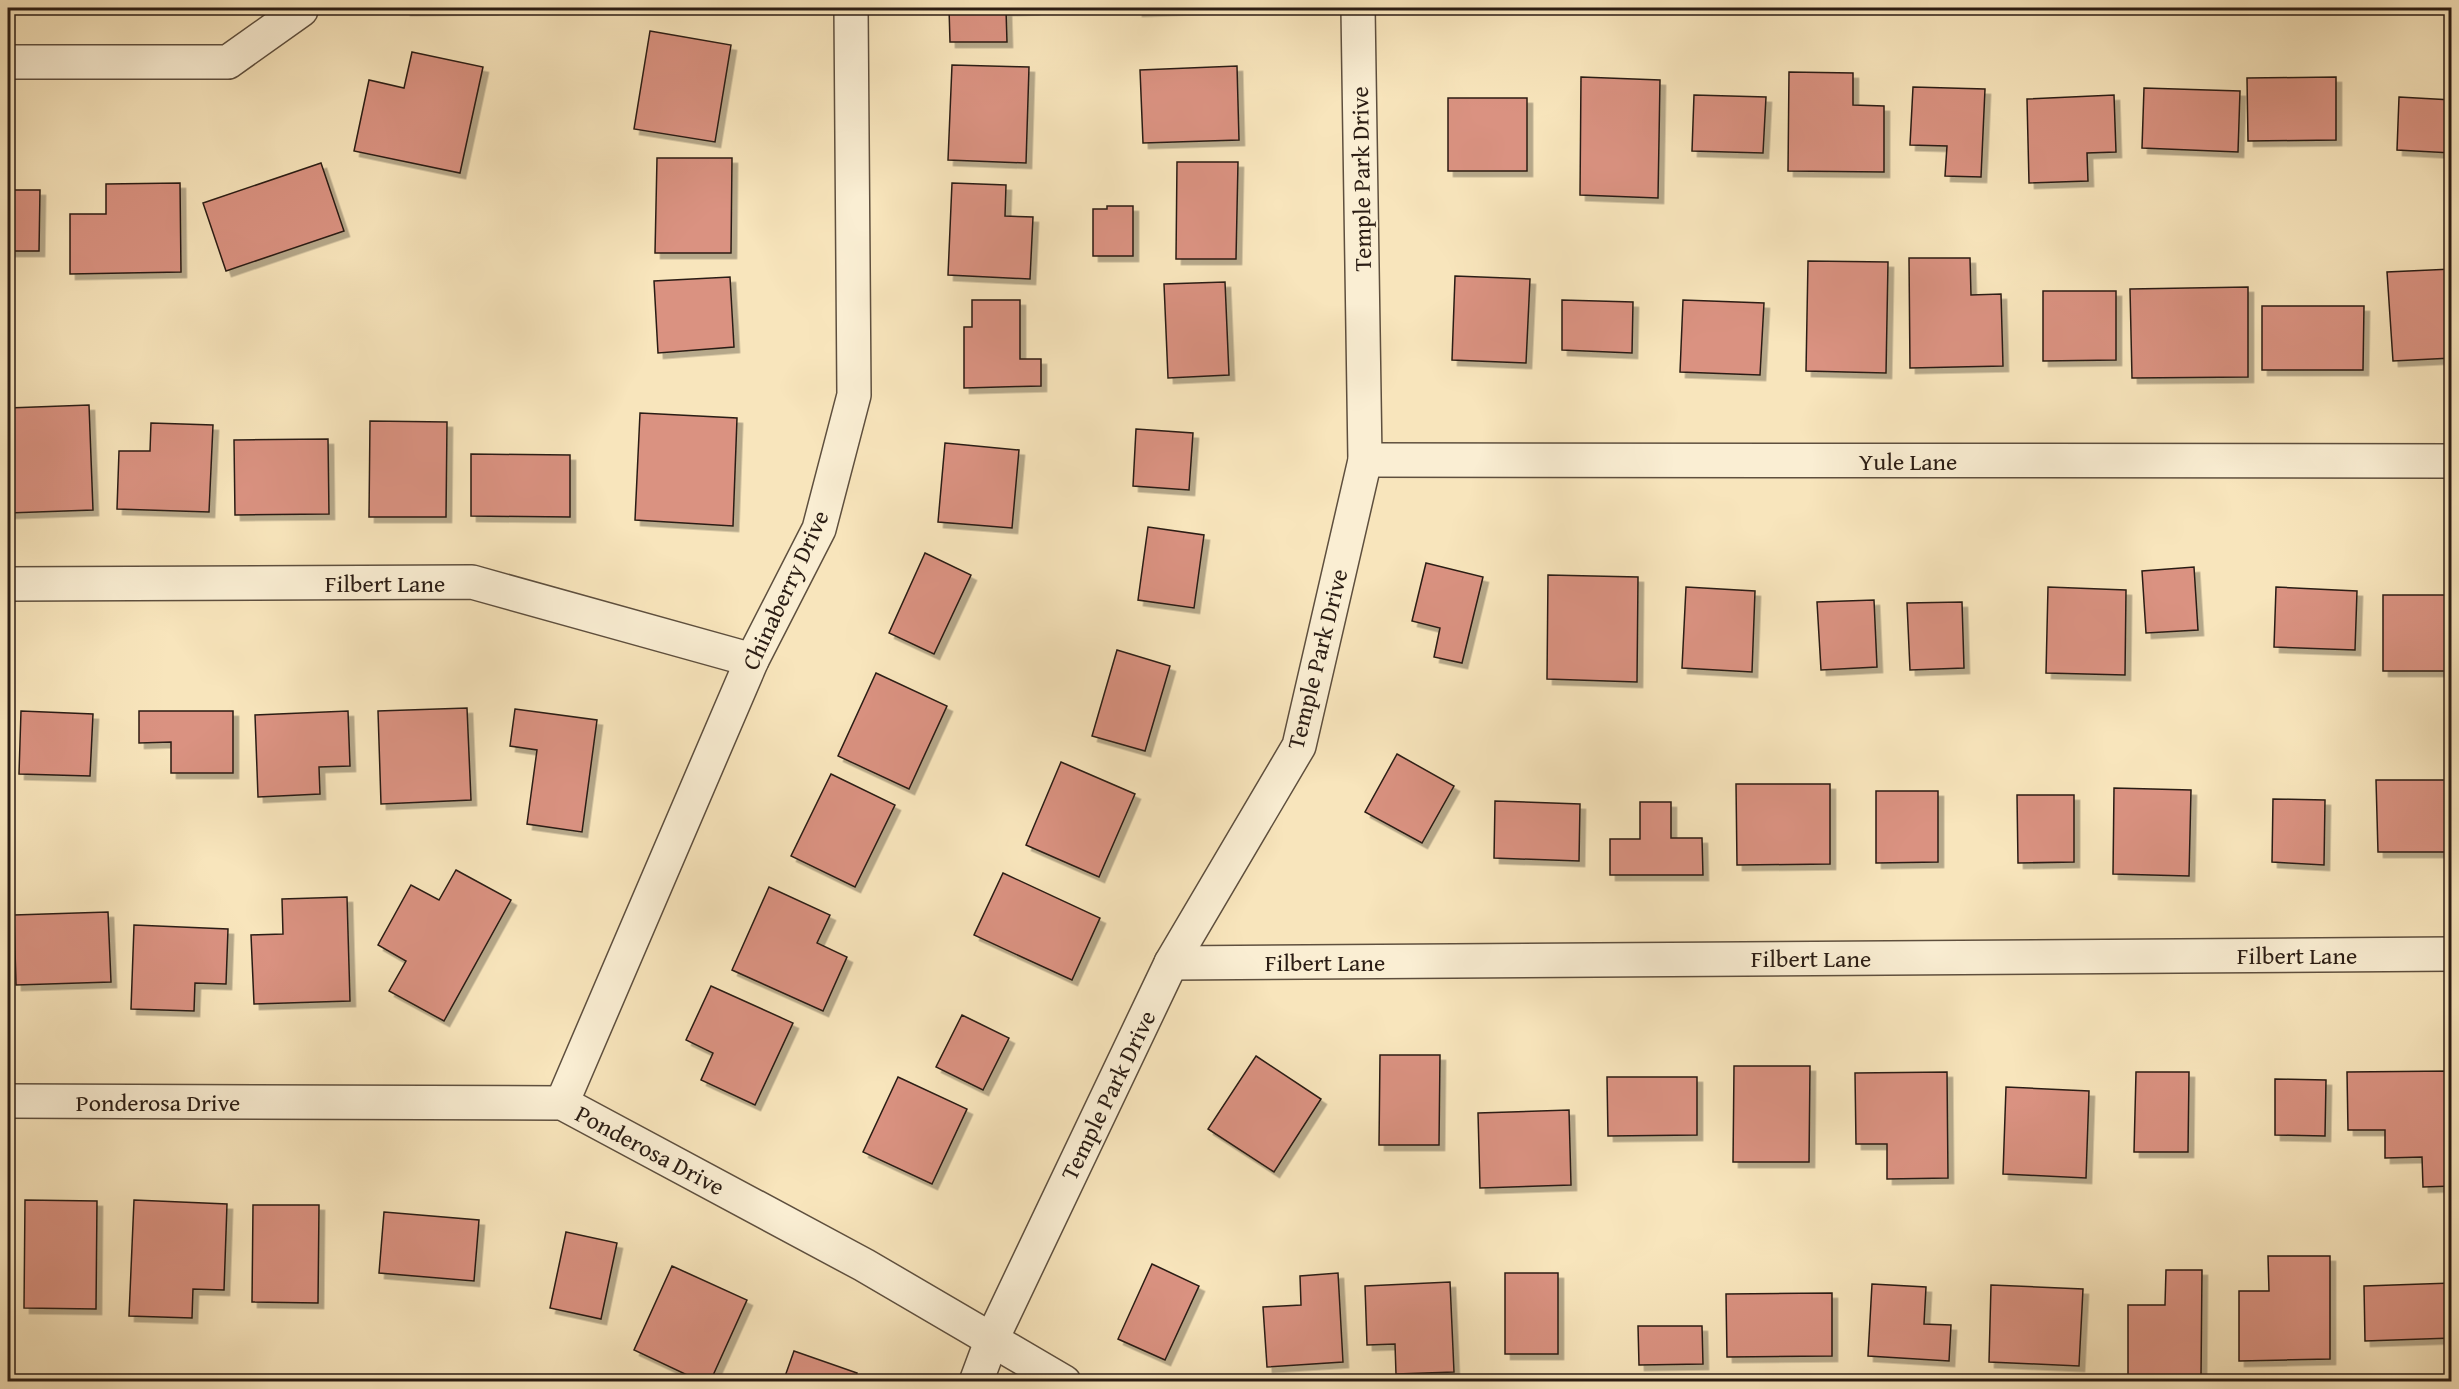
<svg xmlns="http://www.w3.org/2000/svg" width="2459" height="1389" viewBox="0 0 2459 1389" font-family="'Gentium Book Plus',serif">
  <style>
    .building { fill: #da9281; stroke: #2b1d14; stroke-width: 1.5; filter: url(#shadow) }
    .lines { fill: none; stroke-linecap: round; stroke-linejoin: round }
    .street-casing { stroke: #5e4f3e; stroke-width: 36 }
    .street { stroke: #faeed3; stroke-width: 33 }
    .labels { text-anchor: middle; dominant-baseline: central; stroke-width: 4.5; stroke-linejoin: round; paint-order: stroke }
    .street-label { font-size: 24px; fill: #2b1d14; stroke: #faeed3 }
  </style>
  <defs>
    <filter id="shadow"><feDropShadow dx="5.5" dy="5.5" stdDeviation="0" flood-color="#0004"/></filter>
  </defs>
  <rect width="100%" height="100%" fill="#f8e5bc"/>
  <filter id="stains"><feTurbulence type="fractalNoise" baseFrequency=".00333" numOctaves="4"/><feColorMatrix values="0 0 0 0 .2 0 0 0 0 .09 0 0 0 0 .02 0 0 0 .5 -.17"/></filter>
  <radialGradient id="worn" r=".72"><stop offset=".6" stop-color="#630" stop-opacity="0"/><stop offset="1" stop-color="#630" stop-opacity=".3"/></radialGradient>
  <g class="building">
    <polygon points="405,8 493,8 493,9 405,10"/>
    <polygon points="949,8 1034,8 1034,9 1006,10 1007,42 950,42"/>
    <polygon points="1137,8 1212,8 1137,11"/>
    <polygon points="650,31 731,45 715,142 634,129"/>
    <polygon points="412,52 483,67 460,173 354,151 369,80 404,88"/>
    <polygon points="952,65 1029,67 1026,163 948,160"/>
    <polygon points="1237,66 1239,140 1143,143 1140,70"/>
    <polygon points="1789,72 1853,73 1853,105 1884,106 1884,172 1788,171"/>
    <polygon points="1581,77 1660,80 1658,198 1580,195"/>
    <polygon points="2336,77 2336,140 2248,141 2247,78"/>
    <polygon points="1913,87 1985,89 1981,177 1945,176 1947,146 1910,145"/>
    <polygon points="2144,88 2240,91 2238,152 2142,148"/>
    <polygon points="1694,95 1766,97 1763,153 1692,151"/>
    <polygon points="2114,95 2116,152 2087,153 2088,181 2029,183 2027,99"/>
    <polygon points="2399,97 2452,100 2452,153 2397,150"/>
    <rect x="1448" y="98" width="79" height="73"/>
    <polygon points="657,158 732,158 731,253 655,253"/>
    <polygon points="1177,162 1238,162 1236,259 1176,259"/>
    <polygon points="321,163 344,231 226,271 203,203"/>
    <polygon points="180,183 181,272 70,274 70,214 106,214 106,184"/>
    <polygon points="952,183 1006,185 1005,216 1033,217 1030,279 948,275"/>
    <polygon points="8,190 40,190 39,251 8,251"/>
    <polygon points="1107,206 1133,206 1133,256 1093,256 1093,209 1107,209"/>
    <polygon points="1909,258 1970,258 1971,295 2001,294 2003,366 1910,368"/>
    <polygon points="1808,261 1888,262 1886,373 1806,371"/>
    <polygon points="2452,269 2452,358 2393,361 2387,272"/>
    <polygon points="1455,276 1530,279 1526,363 1452,360"/>
    <polygon points="730,277 734,347 658,353 654,281"/>
    <polygon points="1225,282 1229,375 1168,378 1164,284"/>
    <polygon points="2248,287 2248,377 2132,378 2130,289"/>
    <polygon points="2043,291 2116,291 2116,360 2043,361"/>
    <polygon points="972,300 1020,300 1020,359 1041,359 1041,386 964,388 964,327 972,327"/>
    <polygon points="1562,300 1633,302 1632,353 1562,350"/>
    <polygon points="1683,300 1764,303 1760,375 1680,372"/>
    <polygon points="2262,306 2364,306 2363,370 2262,370"/>
    <polygon points="89,405 93,510 8,513 8,408"/>
    <polygon points="640,413 737,418 733,526 635,520"/>
    <polygon points="370,421 447,422 446,517 369,517"/>
    <polygon points="151,423 213,425 209,512 117,509 119,451 150,451"/>
    <polygon points="1136,429 1193,433 1189,490 1133,486"/>
    <polygon points="328,439 329,514 235,515 234,440"/>
    <polygon points="945,443 1019,450 1012,528 938,522"/>
    <polygon points="471,454 570,455 570,517 471,516"/>
    <polygon points="1148,527 1204,535 1194,608 1138,600"/>
    <polygon points="925,553 971,575 934,654 889,633"/>
    <polygon points="1426,563 1483,577 1462,663 1434,657 1440,628 1412,621"/>
    <polygon points="2194,567 2198,630 2146,633 2142,571"/>
    <polygon points="1548,575 1638,577 1637,682 1547,679"/>
    <polygon points="1686,587 1755,591 1752,672 1682,668"/>
    <polygon points="2048,587 2126,590 2125,675 2046,673"/>
    <polygon points="2276,587 2357,591 2355,650 2274,647"/>
    <rect x="2383" y="595" width="69" height="76"/>
    <polygon points="1874,600 1877,667 1821,670 1817,602"/>
    <polygon points="1962,602 1964,668 1910,670 1907,603"/>
    <polygon points="1117,650 1170,666 1145,751 1092,736"/>
    <polygon points="876,673 947,706 909,789 838,756"/>
    <polygon points="467,708 471,800 381,804 378,711"/>
    <polygon points="515,709 597,720 582,832 527,824 537,750 510,746"/>
    <polygon points="21,711 93,714 90,776 19,774"/>
    <polygon points="139,711 233,711 233,773 171,773 171,742 139,743"/>
    <polygon points="348,711 350,766 319,767 320,794 258,797 255,715"/>
    <polygon points="1397,754 1454,786 1422,843 1365,812"/>
    <polygon points="1061,762 1135,794 1099,877 1026,845"/>
    <polygon points="831,774 895,805 855,887 791,856"/>
    <polygon points="2376,780 2452,780 2452,852 2378,852"/>
    <polygon points="1736,784 1830,784 1830,864 1737,865"/>
    <polygon points="2114,788 2191,790 2189,876 2113,874"/>
    <polygon points="1876,791 1938,791 1938,862 1876,863"/>
    <polygon points="2017,795 2074,795 2074,862 2018,863"/>
    <polygon points="2273,799 2325,800 2324,865 2272,862"/>
    <polygon points="1495,801 1580,804 1579,861 1494,858"/>
    <polygon points="1640,802 1671,802 1671,838 1702,838 1703,875 1610,875 1610,839 1640,839"/>
    <polygon points="456,870 511,900 444,1021 389,991 406,961 378,945 411,885 439,900"/>
    <polygon points="1003,873 1100,918 1072,980 974,935"/>
    <polygon points="769,887 830,915 817,943 847,957 823,1011 732,970"/>
    <polygon points="347,897 350,1001 254,1004 251,935 283,934 282,899"/>
    <polygon points="108,912 111,982 16,985 14,915"/>
    <polygon points="134,925 228,929 226,984 195,983 194,1011 131,1009"/>
    <polygon points="711,986 793,1023 755,1105 701,1080 713,1053 686,1040"/>
    <polygon points="962,1015 1009,1038 983,1090 936,1067"/>
    <polygon points="1380,1055 1440,1055 1439,1145 1379,1145"/>
    <polygon points="1256,1056 1321,1099 1274,1172 1208,1129"/>
    <polygon points="1734,1066 1810,1066 1809,1162 1733,1162"/>
    <polygon points="2452,1071 2452,1186 2423,1187 2422,1157 2385,1158 2385,1130 2348,1130 2347,1072"/>
    <polygon points="1947,1072 1948,1178 1887,1179 1887,1144 1856,1144 1855,1073"/>
    <polygon points="2136,1072 2189,1072 2188,1152 2134,1152"/>
    <polygon points="898,1077 967,1109 932,1184 863,1152"/>
    <polygon points="1607,1077 1697,1077 1697,1135 1608,1136"/>
    <polygon points="2275,1079 2326,1080 2325,1136 2275,1135"/>
    <polygon points="2006,1087 2089,1091 2086,1178 2003,1174"/>
    <polygon points="1569,1110 1571,1185 1480,1188 1478,1113"/>
    <polygon points="25,1200 97,1201 96,1309 24,1308"/>
    <polygon points="134,1200 227,1204 224,1290 193,1289 192,1318 129,1316"/>
    <polygon points="253,1205 319,1205 318,1303 252,1302"/>
    <polygon points="384,1212 479,1220 474,1281 379,1273"/>
    <polygon points="566,1232 617,1243 601,1319 550,1308"/>
    <polygon points="2268,1256 2330,1256 2330,1359 2239,1361 2239,1291 2269,1291"/>
    <polygon points="1152,1264 1199,1286 1165,1360 1118,1339"/>
    <polygon points="672,1266 747,1300 710,1382 702,1382 634,1350"/>
    <polygon points="2166,1270 2202,1270 2201,1377 2128,1377 2128,1305 2165,1305"/>
    <polygon points="1338,1273 1343,1362 1267,1367 1263,1307 1301,1305 1300,1276"/>
    <rect x="1505" y="1273" width="53" height="81"/>
    <polygon points="1450,1282 1454,1372 1396,1374 1395,1344 1367,1345 1365,1286"/>
    <polygon points="2452,1283 2452,1338 2365,1341 2364,1286"/>
    <polygon points="1872,1284 1926,1287 1924,1324 1951,1325 1949,1361 1868,1356"/>
    <polygon points="1991,1285 2083,1289 2079,1366 1989,1362"/>
    <polygon points="1832,1293 1832,1356 1727,1357 1726,1294"/>
    <polygon points="1638,1326 1702,1326 1703,1364 1639,1365"/>
    <polygon points="794,1351 857,1373 854,1382 783,1382"/>
  </g>
  <g class="lines">
    <g class="street-casing">
      <g id="street">
        <polyline points="8,62 228,62 301,10 301,8"/>
        <polyline points="1365,460 2452,461"/>
        <polyline points="8,584 472,582 752,660"/>
        <polyline points="1171,963 2452,954"/>
        <polyline points="8,1101 562,1103 864,1265 1064,1382"/>
        <polyline points="562,1103 752,660 819,529 854,395 851,8"/>
        <polyline points="976,1382 992,1339 1171,963 1299,746 1365,460 1358,8"/>
      </g>
    </g>
    <use href="#street" class="street"/>
  </g>
  <g class="labels">
    <g class="street-label">
      <text transform="translate(1361 179) rotate(-91)">Temple Park Drive</text>
      <text x="1908" y="461">Yule Lane</text>
      <text x="385" y="583">Filbert Lane</text>
      <text transform="translate(785 590) rotate(-65)">Chinaberry Drive</text>
      <text transform="translate(1317 659) rotate(-76)">Temple Park Drive</text>
      <text x="2297" y="955">Filbert Lane</text>
      <text x="1811" y="958">Filbert Lane</text>
      <text x="1325" y="962">Filbert Lane</text>
      <text transform="translate(1108 1095) rotate(-64)">Temple Park Drive</text>
      <text x="158" y="1102">Ponderosa Drive</text>
      <text transform="translate(650 1150) rotate(28)">Ponderosa Drive</text>
    </g>
  </g>
  <rect width="2459" height="1389" fill="none" stroke="#f8e5bc" stroke-width="30"/>
  <rect x="9" y="9" width="2441" height="1371" fill="none" stroke="#2b1d14" stroke-width="3"/>
  <rect x="15" y="15" width="2429" height="1359" fill="none" stroke="#2b1d14" stroke-width="1.5"/>
  <rect width="100%" height="100%" filter="url(#stains)"/>
  <rect width="100%" height="100%" fill="url(#worn)"/>
</svg>
